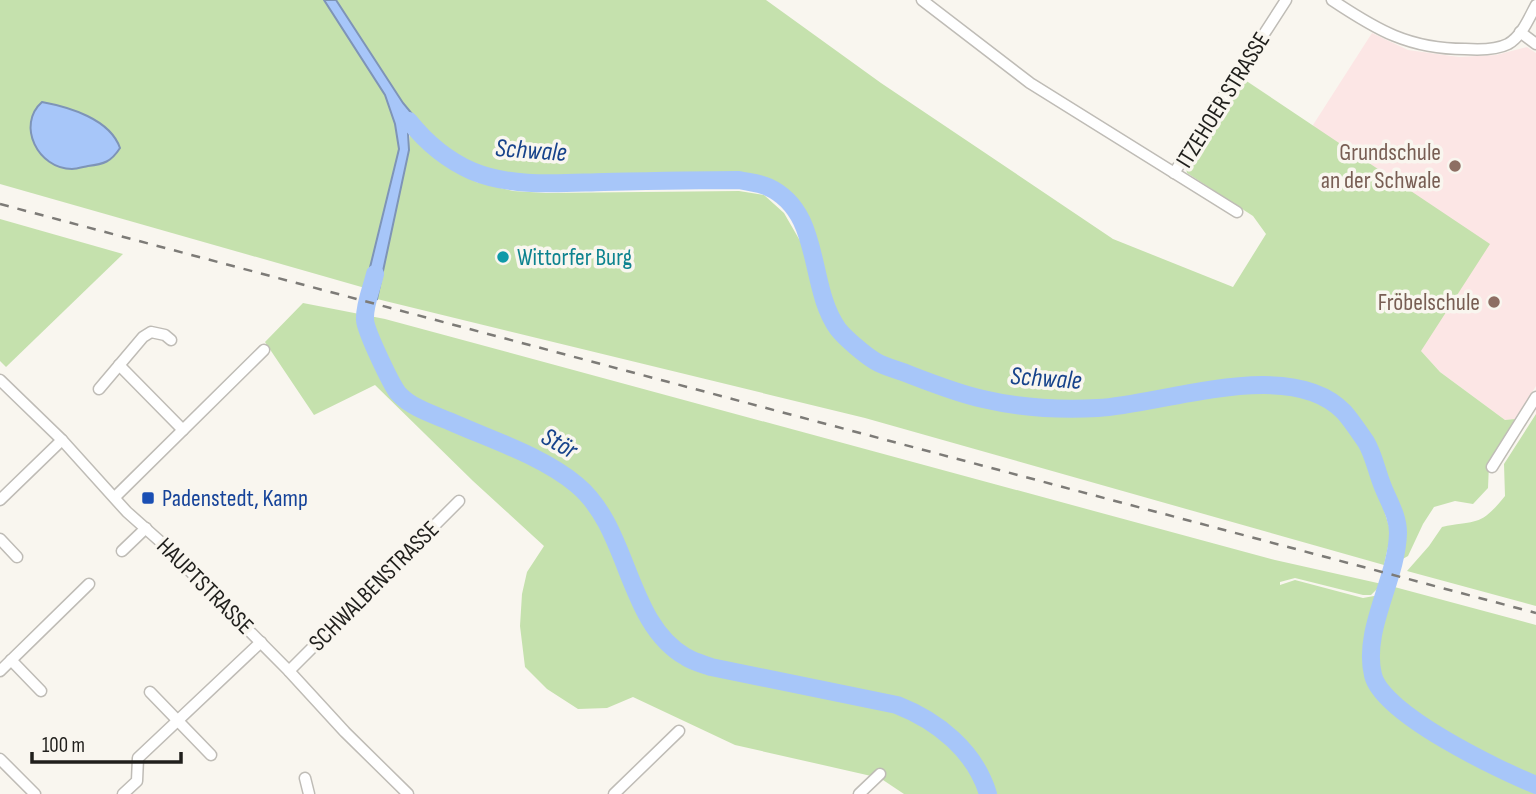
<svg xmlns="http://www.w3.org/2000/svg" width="1536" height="794" viewBox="0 0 1536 794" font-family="'Sofia Sans Condensed',sans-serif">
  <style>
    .education { fill: #fce6e5 }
    .green { fill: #c5e1ad }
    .water { fill: #a7c6f9; stroke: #7e94b7; stroke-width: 2 }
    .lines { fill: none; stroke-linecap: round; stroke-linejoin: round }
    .river { stroke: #a7c6f9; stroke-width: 18 }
    .minor-casing { stroke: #bfbcb6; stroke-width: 13 }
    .minor { stroke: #fff; stroke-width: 10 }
    .rail { stroke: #7d7b77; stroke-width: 2.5; stroke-dasharray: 9 9; stroke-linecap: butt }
    .education-dot { fill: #8d6e63; stroke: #f9f6ef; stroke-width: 2.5 }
    .culture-dot { fill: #0f9aa8; stroke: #f9f6ef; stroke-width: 2.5 }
    .transit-dot { fill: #1a4fb4; stroke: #f9f6ef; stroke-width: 2.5 }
    .labels { text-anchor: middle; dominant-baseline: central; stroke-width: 7; stroke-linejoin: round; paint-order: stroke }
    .street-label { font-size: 24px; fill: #201f1c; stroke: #f9f6ef }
    .education-label { font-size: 24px; fill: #785e54; stroke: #f9f6ef; text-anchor: end }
    .culture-label { font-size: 24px; fill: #0d838f; stroke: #f9f6ef; text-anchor: start }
    .transit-label { font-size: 24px; fill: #164399; stroke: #f9f6ef; text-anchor: start }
    .water-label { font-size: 26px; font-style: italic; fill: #17438b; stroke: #f9f6ef }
  </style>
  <rect width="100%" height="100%" fill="#f9f6ef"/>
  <polygon class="education" points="1372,33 1408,50 1459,57 1496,55 1527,47 1536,53 1536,386 1515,419 1505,420 1440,372 1421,351 1313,125"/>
  <g class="green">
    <polygon points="0,0 324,0 385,95 395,124 399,149 365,288 0,184"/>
    <polygon points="336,0 766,0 881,83 1113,239 1233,287 1266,234 1253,216 1187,173 1185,164 1242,78 1490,244 1421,351 1440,372 1505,420 1515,419 1489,464 1488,488 1473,504 1455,501 1434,507 1423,524 1408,556 1399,561 1402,520 1371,442 1346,411 1378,490 1391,533 1384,565 865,418 377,299 409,150 410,130 432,153 476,182 513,191 546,193 739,191 764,195 784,213 803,246 813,289 833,333 839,329 819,287 813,246 794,206 768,187 739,180 549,183 513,181 508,174 481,168 455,157 427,132 403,103"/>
    <polygon points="0,219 123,254 6,367 0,361"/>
    <polygon points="303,303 385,319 1275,560 1382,584 1371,595 1363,595 1295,578 1280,582 1280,585 1295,580 1363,598 1385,594 1387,585 1536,625 1536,794 904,794 880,778 735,745 633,697 607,708 578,709 547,689 525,667 520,626 522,594 527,572 544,546 473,481 375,385 314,415 265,342"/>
    <path d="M1536 414V606L1407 571 1429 546 1442 527C1478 519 1479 528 1505 496L1504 464Z"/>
  </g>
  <g class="water">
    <polygon points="324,0 336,0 403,103 427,132 420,140 410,130 408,133 409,150 377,299 363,296 399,149 395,124 385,95"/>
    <path d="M42 102C69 107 110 119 120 148 111 162 104 164 88 166 83 167 77 169 72 169 38 169 16 125 42 102Z"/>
  </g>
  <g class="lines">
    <g class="river">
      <path d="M409 121C425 141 447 160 472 171 512 188 562 183 604 182 649 181 694 180 739 180 748 182 760 183 768 187 823 212 807 286 838 329 845 338 865 355 875 361 883 366 894 369 903 372 929 382 956 393 983 399 1021 408 1060 410 1098 408 1165 404 1291 356 1344 412 1352 421 1359 432 1366 442 1374 455 1377 473 1383 487 1389 502 1398 516 1398 533 1397 579 1362 630 1373 675 1382 714 1499 770 1536 785"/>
      <path d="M375 274C372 287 364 306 365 320 366 332 391 384 398 393 410 407 432 414 449 421 489 439 543 456 577 485 630 529 626 623 686 657 694 662 703 664 711 667L897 705C938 721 975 751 988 794"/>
    </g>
    <g class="minor-casing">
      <g id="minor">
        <polyline points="922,0 1030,83 1237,212"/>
        <path d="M1332 0C1377 30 1409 49 1465 49 1479 50 1496 50 1508 44 1522 36 1529 18 1536 5"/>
        <polyline points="1520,32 1536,44"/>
        <polyline points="1174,173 1286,0"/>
        <polyline points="119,365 183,430"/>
        <polyline points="0,380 62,440 127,512 163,544 289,671 345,732 408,794"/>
        <polyline points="99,389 143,337 151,332 165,335 171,340"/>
        <polyline points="1492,467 1536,397"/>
        <polyline points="115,497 264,350"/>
        <polyline points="0,500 62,440"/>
        <polyline points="0,539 17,557"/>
        <polyline points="122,551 146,528"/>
        <polyline points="11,660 41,691"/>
        <polyline points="0,671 89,584"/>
        <polyline points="289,671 459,501"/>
        <polyline points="150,692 211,755"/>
        <polyline points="0,759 35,794"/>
        <polyline points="305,778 309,794"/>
        <polyline points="123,794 137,781 138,758 261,642"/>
        <polyline points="614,794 679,731"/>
        <polyline points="859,794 880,774"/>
      </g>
    </g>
    <use href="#minor" class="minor"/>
    <polyline class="rail" points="0,204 1536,613"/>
  </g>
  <g class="education-dot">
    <circle cx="1455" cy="166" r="7"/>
    <circle cx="1494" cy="302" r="7"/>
  </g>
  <circle class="culture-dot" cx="503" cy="257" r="7"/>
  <rect class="transit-dot" x="141" y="491" width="14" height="14" rx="3.5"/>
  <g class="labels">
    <g class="street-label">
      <text transform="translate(1223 100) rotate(-58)">ITZEHOER STRASSE</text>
      <text transform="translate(205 586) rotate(45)">HAUPTSTRASSE</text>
      <text transform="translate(374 586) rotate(-45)">SCHWALBENSTRASSE</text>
    </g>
    <g class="education-label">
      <text x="1441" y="152">Grundschule<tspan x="1441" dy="28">an der Schwale</tspan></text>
      <text x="1480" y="302">Fröbelschule</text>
    </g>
    <g class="culture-label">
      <text x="517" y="257">Wittorfer Burg</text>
    </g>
    <g class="transit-label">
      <text x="162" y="498">Padenstedt, Kamp</text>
    </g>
    <g class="water-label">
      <text transform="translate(531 151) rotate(4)">Schwale</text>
      <text transform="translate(1046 379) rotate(4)">Schwale</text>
      <text transform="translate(559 444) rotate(29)">Stör</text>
    </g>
  </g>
  <path d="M32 752v10h149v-10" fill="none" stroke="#201f1c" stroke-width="3.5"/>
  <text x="42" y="752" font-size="21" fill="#201f1c" stroke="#f9f6ef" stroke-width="5" paint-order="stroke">100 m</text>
</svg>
